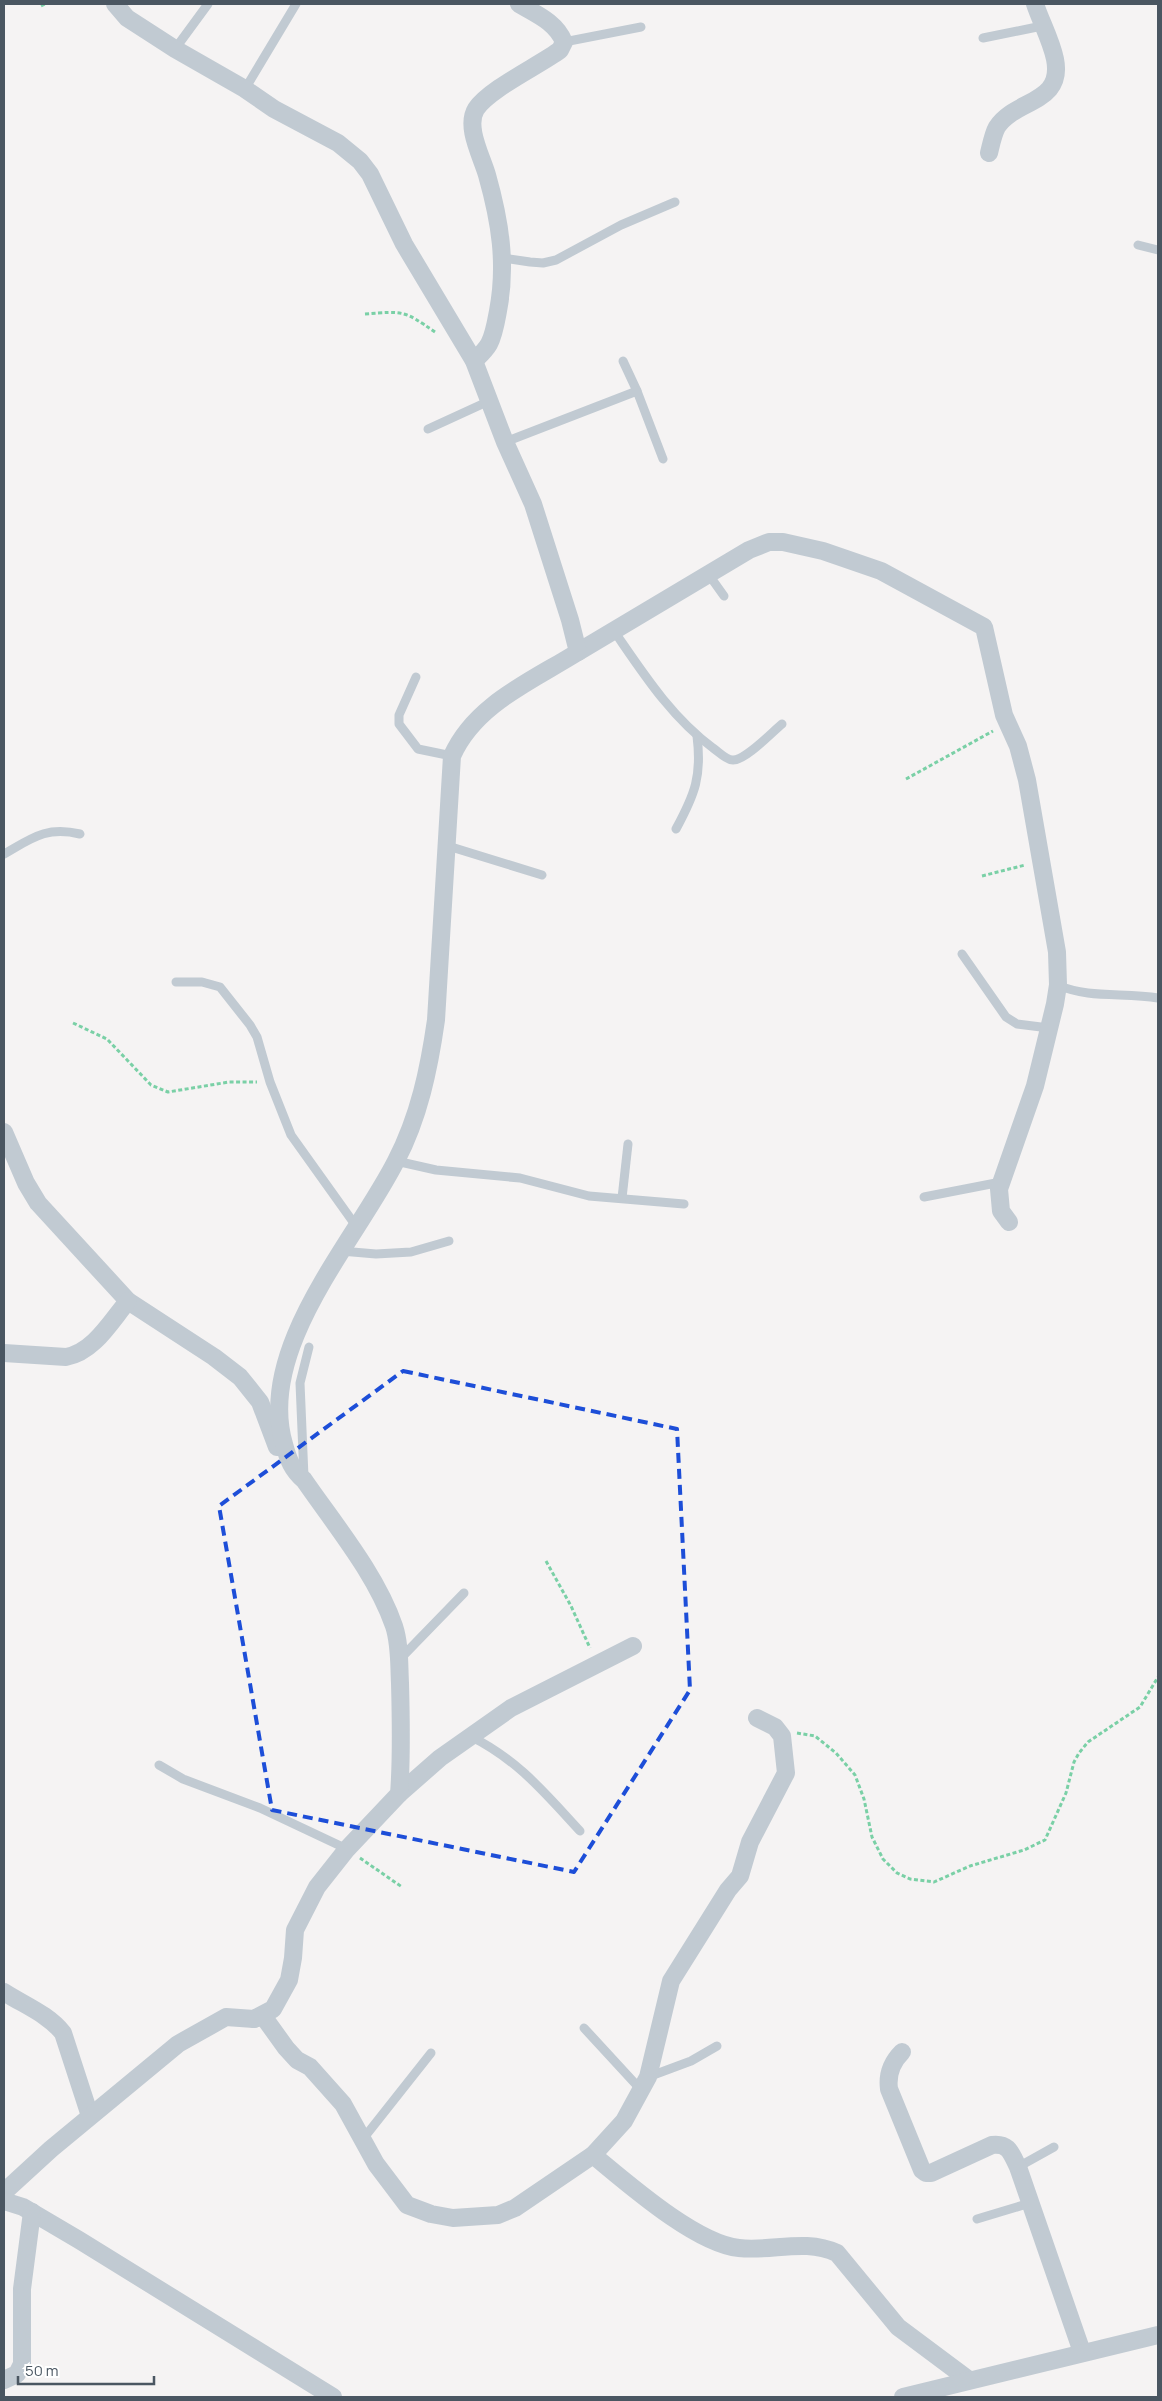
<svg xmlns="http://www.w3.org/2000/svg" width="1162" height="2401" viewBox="0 0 1162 2401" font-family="Manrope,sans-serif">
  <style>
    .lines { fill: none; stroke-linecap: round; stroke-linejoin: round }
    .path { stroke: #7ad0a6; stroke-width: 3; stroke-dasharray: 4 2.5; stroke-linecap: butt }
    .lane { stroke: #c1cad2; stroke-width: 9 }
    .street { stroke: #c1cad2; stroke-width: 18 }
    .marked { fill: none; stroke: #1d4ed8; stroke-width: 4; stroke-dasharray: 10 6; stroke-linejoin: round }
  </style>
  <rect width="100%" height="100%" fill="#f5f3f3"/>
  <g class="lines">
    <g class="path">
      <polyline points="41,6 45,4"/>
      <path d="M365 314C404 311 403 310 435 332"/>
      <polyline points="906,779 993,731"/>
      <polyline points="982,876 1025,865"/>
      <polyline points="73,1023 107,1039 151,1085 168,1092 229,1082 257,1082"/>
      <polyline points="546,1561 571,1606 590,1648"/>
      <polyline points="797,1733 815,1736 836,1753 855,1775 864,1799 872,1837 883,1859 897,1873 910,1879 934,1882 970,1866 1024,1850 1045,1840 1066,1793 1074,1762 1079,1753 1088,1742 1140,1707 1158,1677"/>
      <polyline points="360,1858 402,1887"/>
    </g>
    <g class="lane">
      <polyline points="983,38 1042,26"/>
      <polyline points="564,42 641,27"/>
      <polyline points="175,49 208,4"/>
      <polyline points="245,89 296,4"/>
      <polyline points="1138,245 1158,250"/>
      <polyline points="503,258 530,262 543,263 556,260 621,225 675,202"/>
      <polyline points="623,361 637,391"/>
      <polyline points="428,429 489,401"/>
      <polyline points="505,442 637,391 663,459"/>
      <polyline points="709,575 724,596"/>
      <path d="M614 631C643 673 671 717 713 748 719 752 726 760 733 760 746 760 771 733 782 724"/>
      <polyline points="416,677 399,715 399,724 418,749 452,756"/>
      <path d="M676 829C695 794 702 776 697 736"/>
      <polyline points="448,846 542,875"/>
      <path d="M4 854C32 838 46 826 80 834"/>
      <polyline points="962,954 1006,1017 1017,1024 1049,1028"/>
      <polyline points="176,982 202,982 220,987 250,1025 257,1037 270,1082 291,1135 356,1226"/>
      <path d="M1058 985C1089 999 1125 992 1158 998"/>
      <polyline points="396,1161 436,1170 520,1178 589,1196 684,1204"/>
      <polyline points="924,1197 1001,1182"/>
      <polyline points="622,1198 628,1144"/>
      <polyline points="341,1251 376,1254 411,1252 449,1241"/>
      <polyline points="304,1477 300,1383 309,1347"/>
      <polyline points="399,1660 464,1593"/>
      <path d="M470 1736C518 1760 544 1792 580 1831"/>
      <polyline points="159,1765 183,1779 260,1808 347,1849"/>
      <polyline points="584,2028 642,2091"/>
      <polyline points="648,2077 691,2061 717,2046"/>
      <polyline points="363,2139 431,2053"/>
      <polyline points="1018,2167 1054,2147"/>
      <polyline points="977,2219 1030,2203"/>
    </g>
    <g class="street">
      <path d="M989 153C991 145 993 134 997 127 1015 99 1064 104 1055 59 1051 40 1041 22 1035 4"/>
      <path d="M474 361C479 356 485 351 489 344 494 335 496 322 498 311 507 264 500 221 487 175 482 157 465 127 476 109 489 89 540 65 560 50L564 42C556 22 536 14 519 4"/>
      <polyline points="578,652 749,550 769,542 783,542 823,551 881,571 984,627 1004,715 1018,746 1027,780 1057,952 1058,985 1055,1004 1035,1086 999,1189 1001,1211 1009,1222"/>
      <polyline points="4,1132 26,1183 38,1203 128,1301 214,1357 240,1377 260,1402 277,1447"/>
      <path d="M4 1353 66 1357C94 1352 111 1321 128 1301"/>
      <polyline points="399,1794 440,1758 511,1708 633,1646"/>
      <path d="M4 1992C24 2005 48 2014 63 2033L90 2116"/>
      <polyline points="254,2019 263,2016 286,2048 297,2060 310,2067 343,2104 376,2164 407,2205 431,2214 453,2218 498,2215 515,2208 593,2155 624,2121 648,2077 671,1981 728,1890 740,1876 750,1842 786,1773 782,1736 775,1727 757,1718"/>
      <path d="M902 2052C892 2062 887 2074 889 2089L922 2170 926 2173H931L992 2145C1009 2143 1011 2153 1018 2167L1082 2352"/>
      <path d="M593 2155C627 2183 696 2244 739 2248 772 2252 805 2238 837 2253L898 2327 969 2380"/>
      <path d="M4 2192 51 2149 178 2044 226 2017 254 2019 273 2009 289 1980 293 1958 295 1930 317 1887 347 1849 399 1794C402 1757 401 1720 400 1683 399 1665 400 1644 394 1626 376 1574 335 1525 304 1480 292 1470 288 1459 284 1444 256 1348 355 1242 396 1161 419 1117 429 1069 436 1020L452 756C475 704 532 681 578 652L570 620 533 504 505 442 474 361 404 244 370 174 360 161 338 143 274 109 245 89 175 49 127 18 115 4"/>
      <polyline points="4,2201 23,2207 79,2240 333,2397"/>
      <polyline points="4,2380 17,2374 22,2364 22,2289 32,2212"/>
      <polyline points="903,2397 1158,2335"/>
    </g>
  </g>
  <path class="marked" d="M403 1371 677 1429 690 1690 574 1872 272 1810 219 1506Z"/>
  <rect width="1162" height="2401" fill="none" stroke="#4a5661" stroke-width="10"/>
  <path d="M18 2376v8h136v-8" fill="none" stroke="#4a5661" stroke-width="2.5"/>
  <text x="25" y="2376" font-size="15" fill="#4a5661" stroke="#ffffff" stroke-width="4" paint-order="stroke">50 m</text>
</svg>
